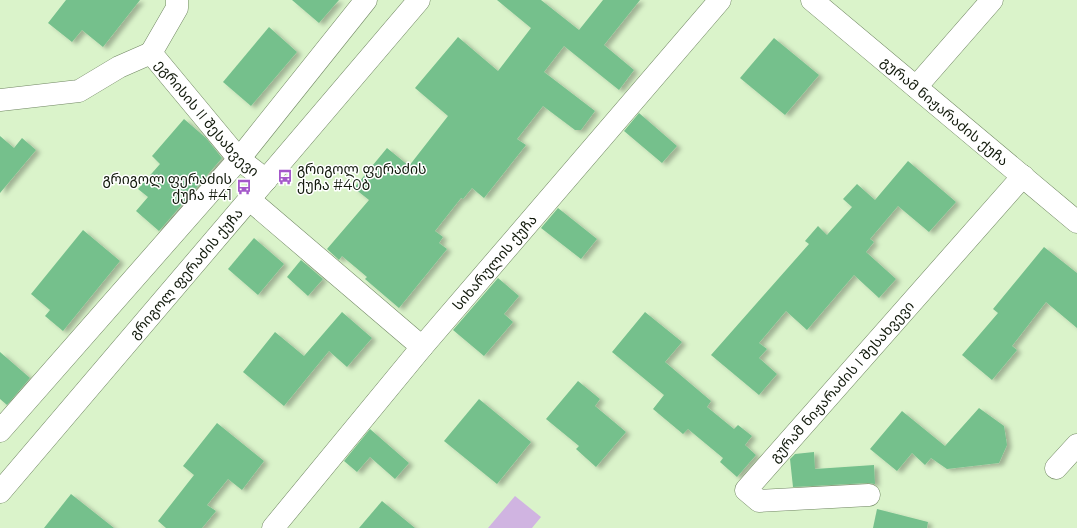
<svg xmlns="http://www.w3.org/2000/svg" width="1077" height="528" viewBox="0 0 1077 528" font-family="Montserrat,'Noto Sans Georgian',sans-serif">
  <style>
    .green { fill: #d0b4e1 }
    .building { fill: #75c08c; filter: url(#shadow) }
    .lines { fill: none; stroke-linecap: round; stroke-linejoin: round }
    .street-casing { stroke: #708662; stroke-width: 23 }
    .secondary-casing { stroke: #708662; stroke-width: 23 }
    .street { stroke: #fff; stroke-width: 22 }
    .secondary { stroke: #fff; stroke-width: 22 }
    .labels { text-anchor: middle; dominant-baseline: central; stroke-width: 3; stroke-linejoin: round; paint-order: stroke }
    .street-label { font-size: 14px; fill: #11190b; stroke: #fff }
    .poi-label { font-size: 14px; fill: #11190b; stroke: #fff; text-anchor: start }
  </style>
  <defs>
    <filter id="shadow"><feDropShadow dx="4.5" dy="2.5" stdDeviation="2" flood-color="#0004"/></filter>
  </defs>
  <rect width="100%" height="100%" fill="#daf3ca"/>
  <polygon class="green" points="515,496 541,517 532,528 488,528"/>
  <g class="building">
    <polygon points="66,0 140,0 103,47 82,30 72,42 48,23"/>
    <polygon points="292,0 339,0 319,23"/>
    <polygon points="497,0 541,0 579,30 603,0 640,0 604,45 634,70 619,90 564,46 544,72 595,111 581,130 575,130 543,106 517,139 526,145 484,198 472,188 463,199 461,198 435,231 443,237 439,243 447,249 399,308 365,279 367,277 342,256 339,260 327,249 369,200 354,188 387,148 409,166 448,116 415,88 458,37 498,71 531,28"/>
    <polygon points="269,27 297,52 251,106 223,82"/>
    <polygon points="774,38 819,75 785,115 740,78"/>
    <polygon points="639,113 677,146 662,163 624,131"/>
    <polygon points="184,119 206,138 222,158 159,231 136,211 148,197 138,189 160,164 152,156"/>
    <polygon points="0,136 14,148 22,138 36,150 0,193"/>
    <polygon points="908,161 956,202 929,232 898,206 870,239 874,242 866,252 896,279 879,298 854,275 807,330 786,311 759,343 767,349 759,358 777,374 759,395 711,355 809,244 805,241 818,226 827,235 852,207 843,199 857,184 875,200"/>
    <polygon points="558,208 597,239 581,259 541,228"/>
    <polygon points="83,230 120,261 63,331 45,316 50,310 31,294"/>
    <polygon points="254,238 284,264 258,295 228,269"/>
    <polygon points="1044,247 1077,273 1077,328 1046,302 1012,346 1017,350 992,380 962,355 998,313 993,309"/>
    <polygon points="301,260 323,279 308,296 287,277"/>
    <polygon points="498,278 519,296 504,314 513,322 484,356 453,330"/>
    <polygon points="342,312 372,338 347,367 329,351 284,406 243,372 275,332 304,356"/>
    <polygon points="645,312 682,342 665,362 711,401 707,407 734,429 738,425 752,436 745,445 756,455 737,477 720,462 723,458 688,429 683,434 653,409 664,395 612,352"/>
    <polygon points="0,352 30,378 7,405 0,399"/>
    <polygon points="578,381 600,399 595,406 626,432 596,467 576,449 579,446 546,419"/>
    <polygon points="479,399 531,442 497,484 444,441"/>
    <polygon points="979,408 1004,426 1007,445 999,463 947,469 931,458 925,465 912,453 897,471 870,449 902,411 945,446"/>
    <polygon points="217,423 264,461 242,490 228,479 207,505 216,511 202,528 166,528 158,521 194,475 183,466"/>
    <polygon points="370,429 409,463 395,479 370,457 357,472 344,461"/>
    <polygon points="814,452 815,469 874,465 875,484 868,483 793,487 790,459 795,454"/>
    <polygon points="71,494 114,528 44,528"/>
    <polygon points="382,501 415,528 359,528"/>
    <polygon points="877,509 928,522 927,528 873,528"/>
  </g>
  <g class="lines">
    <g class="street-casing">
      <g id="street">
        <path id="s1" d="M177 0V8L151 53 239 159 266 180"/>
        <polyline points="916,87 992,0"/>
        <polyline points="0,100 79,91 119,67 151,53"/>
        <polyline points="250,200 422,347"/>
        <polyline points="0,431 239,159 366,0"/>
        <polyline points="1056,468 1077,445"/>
        <path id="s2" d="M869 495 759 501 746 490 1023 176"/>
        <path id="s3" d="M273 528 422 347 720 0"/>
      </g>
    </g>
    <g class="secondary-casing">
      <g id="secondary">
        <path id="s4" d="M812 0 1077 222"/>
        <path id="s5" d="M0 492 419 0"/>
      </g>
    </g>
    <use href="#street" class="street"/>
    <use href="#secondary" class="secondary"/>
  </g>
  <defs>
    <g id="bus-bare" transform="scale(1.2)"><path d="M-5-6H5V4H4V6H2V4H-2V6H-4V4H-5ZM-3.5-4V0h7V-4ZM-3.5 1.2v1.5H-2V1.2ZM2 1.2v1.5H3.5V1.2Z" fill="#a458ca" stroke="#fff" stroke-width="2.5" paint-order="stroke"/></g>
  </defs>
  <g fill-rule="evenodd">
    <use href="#bus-bare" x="285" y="177"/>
    <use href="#bus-bare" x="244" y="187"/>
  </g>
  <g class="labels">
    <g class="street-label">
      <text stroke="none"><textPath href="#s4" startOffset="173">გურამ ნიჟარაძის ქუჩა</textPath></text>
      <text stroke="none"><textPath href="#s1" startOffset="146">ეგრისის II შესახვევი</textPath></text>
      <text stroke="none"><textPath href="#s3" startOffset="346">სიხარულის ქუჩა</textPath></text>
      <text stroke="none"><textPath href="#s5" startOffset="287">გრიგოლ ფერაძის ქუჩა</textPath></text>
      <text stroke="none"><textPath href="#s2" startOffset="272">გურამ ნიჟარაძის I შესახვევი</textPath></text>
    </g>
    <g class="poi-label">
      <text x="297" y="169">გრიგოლ ფერაძის<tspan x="297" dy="16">ქუჩა #40ბ</tspan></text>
      <text x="232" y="179" text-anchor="end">გრიგოლ ფერაძის<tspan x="232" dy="16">ქუჩა #41</tspan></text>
    </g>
  </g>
</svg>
